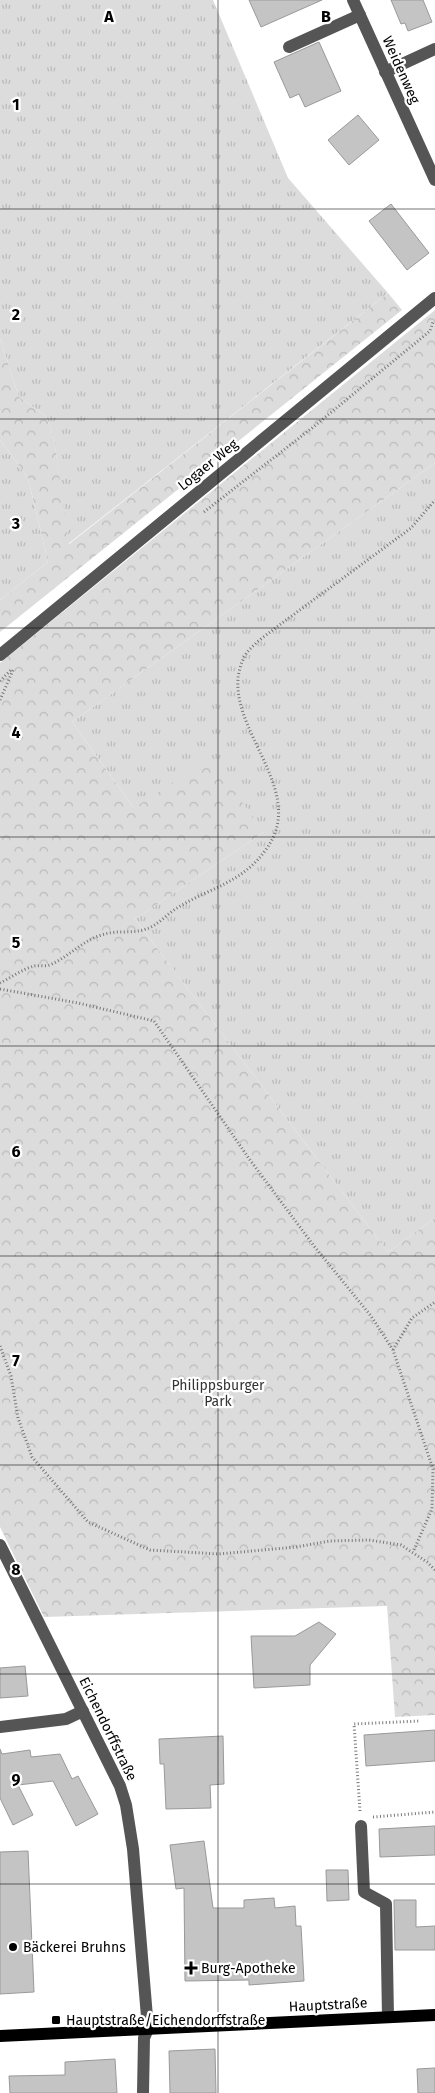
<svg xmlns="http://www.w3.org/2000/svg" width="435" height="2093" viewBox="0 0 435 2093" font-family="'Fira Sans',sans-serif">
  <style>
    .grass { fill: url(#grass-tufts) }
    .forest { fill: url(#forest-crowns) }
    .building { fill: #c4c4c4; stroke: #999 }
    .lines { fill: none; stroke-linecap: round; stroke-linejoin: round }
    .path { stroke: #777; stroke-width: 3; stroke-dasharray: 1 2.5; stroke-linecap: butt }
    .minor { stroke: #555; stroke-width: 12 }
    .major { stroke: #000; stroke-width: 12 }
    .grid { fill: none; stroke: #000; stroke-width: 1; stroke-opacity: 0.55 }
    .poi-dot { fill: #000; stroke: #fff; stroke-width: 2 }
    .labels { text-anchor: middle; dominant-baseline: central; stroke-width: 4.5; stroke-linejoin: round; paint-order: stroke }
    .street-label { font-size: 14px; fill: #000; stroke: #fff }
    .park-label { font-size: 14px; fill: #333; stroke: #fff }
    .poi-label { font-size: 14px; fill: #000; stroke: #fff; text-anchor: start }
    .grid-label { font-size: 16px; text-anchor: middle; font-weight: bold; fill: #000; stroke: #fff; stroke-width: 4.5; stroke-linejoin: round; paint-order: stroke }
  </style>
  <defs>
    <pattern id="grass-tufts" width="24" height="20" patternUnits="userSpaceOnUse" patternTransform="scale(1.25)"><rect width="24" height="20" fill="#dcdcdc"/><path d="M3 7l-1-3M5 7V3M7 7l1-3M15 17l-1-3M17 17v-4M19 17l1-3" fill="none" stroke="#bbb"/></pattern>
    <pattern id="forest-crowns" width="20" height="18" patternUnits="userSpaceOnUse" patternTransform="scale(1.25)"><rect width="20" height="18" fill="#dcdcdc"/><path d="M2 6a3 3 0 1 1 6 0M12 15a3 3 0 1 1 6 0" fill="none" stroke="#bbb"/></pattern>
  </defs>
  <rect width="100%" height="100%" fill="#fff"/>
  <g class="grass">
    <polygon points="0,0 213,0 288,178 388,293 68,544 54,439 46,416 19,397 0,338"/>
    <polygon points="0,440 28,478 48,562 0,600"/>
    <polygon points="435,463 435,1218 388,1252 135,919 264,832 134,808 72,722"/>
  </g>
  <g class="forest">
    <polygon points="388,293 402,310 0,632 0,600 48,562 28,478 0,440 0,338 19,397 46,416 54,439 69,544"/>
    <polygon points="435,310 435,463 72,722 134,808 210,758 264,832 135,919 388,1252 435,1218 435,1715 395,1717 387,1606 44,1617 0,1527 0,663"/>
  </g>
  <g class="building">
    <polygon points="249,0 322,0 261,27"/>
    <polygon points="391,0 423,0 432,22 408,31 405,23 401,24"/>
    <polygon points="319,42 341,91 305,107 299,94 290,98 274,62"/>
    <polygon points="358,115 379,140 349,165 328,140"/>
    <polygon points="391,204 429,253 407,270 369,221"/>
    <polygon points="319,1622 336,1634 310,1665 310,1685 254,1688 251,1636 295,1636"/>
    <polygon points="25,1666 28,1696 0,1698 0,1668"/>
    <polygon points="435,1730 435,1761 366,1766 364,1735"/>
    <polygon points="223,1736 224,1784 210,1785 211,1808 166,1809 164,1764 160,1764 159,1739"/>
    <polygon points="0,1749 2,1754 30,1750 31,1757 60,1754 72,1779 78,1776 98,1814 76,1826 53,1781 18,1785 33,1815 13,1825 0,1798"/>
    <polygon points="435,1826 435,1855 380,1857 379,1829"/>
    <polygon points="204,1841 213,1908 244,1908 244,1900 274,1898 275,1908 295,1906 296,1926 301,1926 304,1981 249,1985 249,1980 185,1981 184,1888 176,1889 170,1845"/>
    <polygon points="28,1851 34,1992 0,1994 0,1852"/>
    <polygon points="326,1870 348,1870 349,1900 327,1901"/>
    <polygon points="394,1900 416,1900 416,1927 435,1926 435,1950 395,1950"/>
    <polygon points="215,2049 216,2093 170,2093 169,2051"/>
    <polygon points="115,2059 117,2093 10,2093 9,2076 65,2075 65,2062"/>
    <polygon points="435,2068 435,2093 418,2093 417,2069"/>
  </g>
  <g class="lines">
    <g class="path">
      <polyline points="204,512 312,428 430,331 433,322"/>
      <polyline points="0,681 12,669"/>
      <polyline points="0,700 13,670"/>
      <path d="M0 983C10 978 23 969 34 966 40 965 47 967 52 964 71 955 84 939 105 934 118 930 133 934 146 929 157 926 167 914 177 908 211 887 243 883 267 848 312 785 209 717 246 654 253 644 265 636 274 629L411 528 435 500"/>
      <polyline points="0,989 78,1003 154,1021 250,1160 314,1246 371,1316 393,1350 433,1469 432,1509 413,1552"/>
      <polyline points="0,1346 11,1376 18,1418 32,1457 88,1522 150,1550 219,1554 296,1547 330,1541 369,1540 401,1545 427,1562 435,1570"/>
      <polyline points="393,1350 412,1318 435,1302"/>
      <polyline points="360,1811 354,1724 420,1721"/>
      <polyline points="373,1817 435,1812"/>
    </g>
    <g class="minor">
      <polyline points="353,0 435,180"/>
      <polyline points="289,47 360,15"/>
      <polyline points="385,72 435,49"/>
      <polyline points="0,655 435,298"/>
      <polyline points="0,1545 120,1786 126,1805 133,1849 148,2029 144,2038 143,2093"/>
      <polyline points="0,1727 66,1719 83,1711"/>
      <polyline points="361,1826 364,1892 386,1904 388,2017"/>
    </g>
    <polyline class="major" points="0,2036 435,2015"/>
  </g>
  <path class="grid" d="M218 0V2093M0 209H435M0 419H435M0 628H435M0 837H435M0 1046H435M0 1256H435M0 1465H435M0 1674H435M0 1884H435"/>
  <g class="poi-dot">
    <circle cx="13" cy="1947" r="5"/>
    <path d="M188.5 1960.5h5v5h5v5h-5v5h-5v-5h-5v-5h5z"/>
    <rect x="51" y="2015" width="10" height="10" rx="2.5"/>
  </g>
  <g class="labels">
    <g class="street-label">
      <text transform="translate(401 70) rotate(66)">Weidenweg</text>
      <text transform="translate(208 465) rotate(-39)">Logaer Weg</text>
      <text transform="translate(108 1729) rotate(64)">Eichendorffstraße</text>
      <text transform="translate(328 2005) rotate(-3)">Hauptstraße</text>
    </g>
    <g class="park-label">
      <text x="218" y="1385">Philippsburger<tspan x="218" dy="16">Park</tspan></text>
    </g>
    <g class="poi-label">
      <text x="23" y="1947">Bäckerei Bruhns</text>
      <text x="201" y="1968">Burg-Apotheke</text>
      <text x="66" y="2020">Hauptstraße/Eichendorffstraße</text>
    </g>
  </g>
  <g class="grid-label">
    <text x="109" y="22">A</text>
    <text x="326" y="22">B</text>
    <text x="16" y="110">1</text>
    <text x="16" y="320">2</text>
    <text x="16" y="529">3</text>
    <text x="16" y="738">4</text>
    <text x="16" y="948">5</text>
    <text x="16" y="1157">6</text>
    <text x="16" y="1366">7</text>
    <text x="16" y="1575">8</text>
    <text x="16" y="1785">9</text>
  </g>
</svg>
